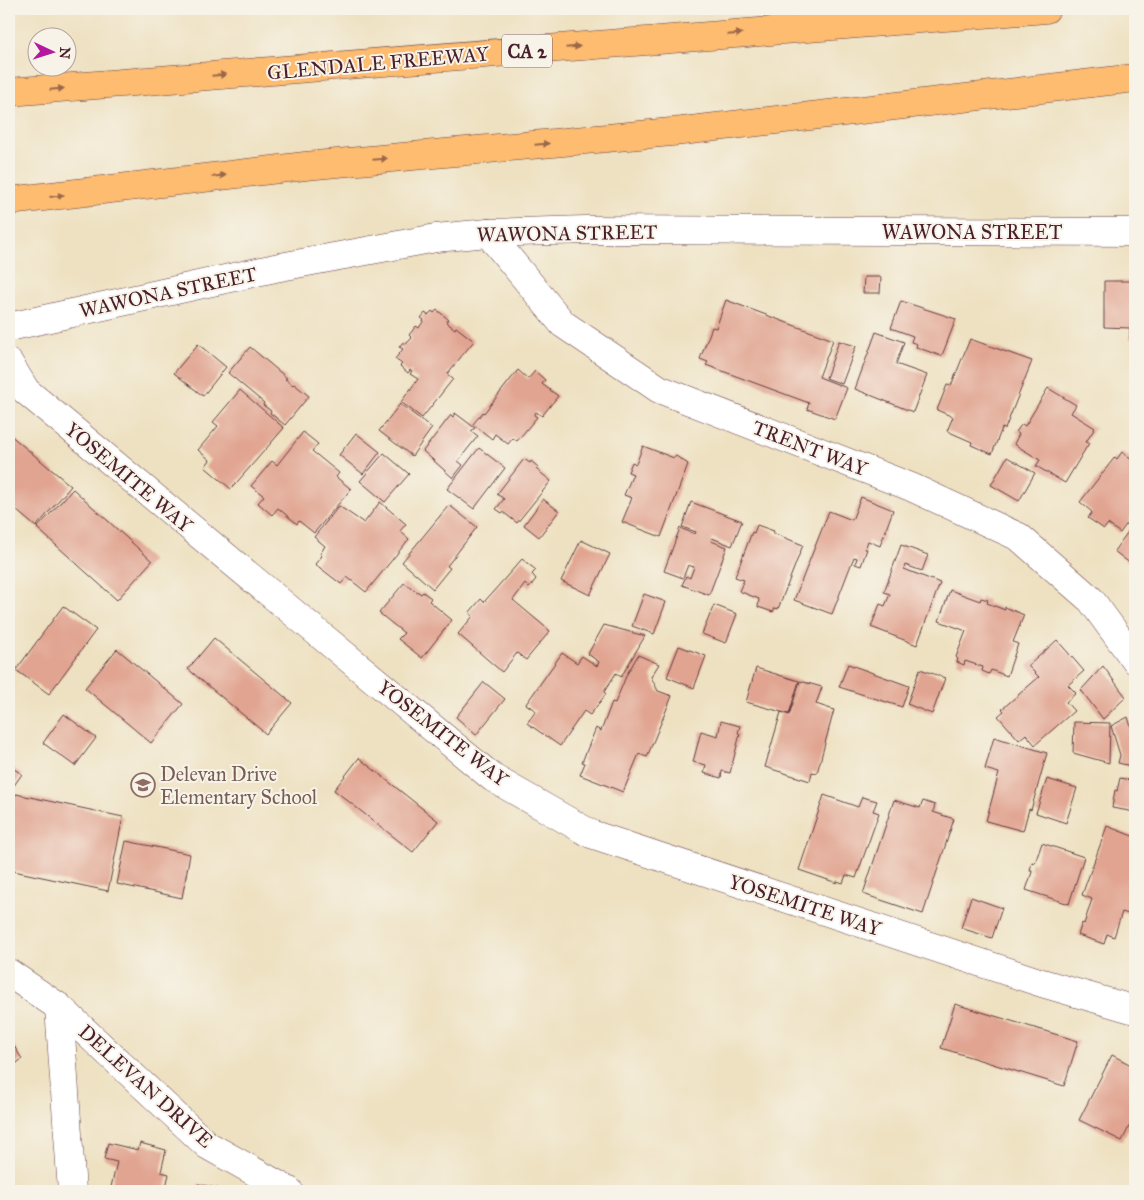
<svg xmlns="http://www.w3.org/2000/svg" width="1144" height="1200" viewBox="0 0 1144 1200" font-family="'IM FELL Great Primer',serif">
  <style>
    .building { fill: #e1a491 }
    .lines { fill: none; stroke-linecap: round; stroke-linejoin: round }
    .minor-casing { stroke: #633c42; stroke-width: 29 }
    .highway-casing { stroke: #633c42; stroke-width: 29 }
    .minor { stroke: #fff; stroke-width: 28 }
    .highway { stroke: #fdbc70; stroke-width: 28 }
    .oneway { fill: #9b664a }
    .labels { text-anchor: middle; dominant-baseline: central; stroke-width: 4; stroke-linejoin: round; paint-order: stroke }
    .shield { fill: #f7f3e8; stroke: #7e5f64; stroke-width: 1 }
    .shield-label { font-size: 19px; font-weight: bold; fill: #4a1f2b }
    .street-label { font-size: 20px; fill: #4a1f2b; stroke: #f7f3e8 }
    .education-label { font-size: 20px; fill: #785e54; stroke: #f7f3e8; text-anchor: start }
  </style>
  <rect width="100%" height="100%" fill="#f7f3e8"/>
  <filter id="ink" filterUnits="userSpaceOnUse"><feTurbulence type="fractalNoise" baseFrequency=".02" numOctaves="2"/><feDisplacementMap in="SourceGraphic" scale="10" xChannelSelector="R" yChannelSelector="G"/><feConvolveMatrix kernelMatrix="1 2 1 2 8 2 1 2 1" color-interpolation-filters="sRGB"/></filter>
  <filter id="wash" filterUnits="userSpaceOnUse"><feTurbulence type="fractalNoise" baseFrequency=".0096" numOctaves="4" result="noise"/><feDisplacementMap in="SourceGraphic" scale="20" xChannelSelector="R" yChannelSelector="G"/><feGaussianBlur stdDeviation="1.12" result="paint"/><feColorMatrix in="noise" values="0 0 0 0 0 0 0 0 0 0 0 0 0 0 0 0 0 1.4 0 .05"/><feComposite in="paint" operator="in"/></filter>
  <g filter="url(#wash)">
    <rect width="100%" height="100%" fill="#eee1c1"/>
    <g id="blocks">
      <g class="building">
        <polygon points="864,277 881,277 880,293 863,293"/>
        <polygon points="1104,281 1135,281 1135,339 1130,339 1130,328 1104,327"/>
        <polygon points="726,300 833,340 819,377 847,388 835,419 807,409 809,403 706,365 708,362 700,359 712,327 716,328"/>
        <polygon points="901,301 956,319 943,353 941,356 916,347 917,344 911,342 913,336 891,328"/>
        <polygon points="437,310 448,319 446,322 455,329 456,327 474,341 447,374 453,379 422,418 401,402 418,379 410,374 412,371 410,370 408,373 400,366 402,364 395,359 403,349 399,347 403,342 406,344 412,338 409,335 416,326 419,328 424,320 421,318 425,313 428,315 432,311 434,313"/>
        <polygon points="876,332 904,342 896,364 927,375 913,412 855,389"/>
        <polygon points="970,339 1032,361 1005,429 1002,428 992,454 971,445 972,442 947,431 953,417 937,410 947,385 951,386"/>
        <polygon points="839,341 856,346 842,384 826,378"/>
        <polygon points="198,344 226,367 203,396 174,373"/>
        <polygon points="250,347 287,378 285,379 293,385 294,384 309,396 285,425 270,413 271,411 263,405 264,403 228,373"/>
        <polygon points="518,370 528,379 535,371 545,380 542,384 558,396 542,416 536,412 534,415 537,417 517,441 513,438 508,444 495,434 492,439 473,424 483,412 484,413"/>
        <polygon points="1048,388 1076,405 1071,413 1095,428 1086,442 1089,443 1065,483 1036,466 1040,460 1014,444 1019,434 1016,432 1022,424 1025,426"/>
        <polygon points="240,390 284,428 231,489 205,467 210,460 198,450 218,426 213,422"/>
        <polygon points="400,404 432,428 412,456 379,431"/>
        <polygon points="455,413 475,428 471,431 478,436 458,461 463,465 453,478 423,451 451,415 453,417"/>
        <polygon points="303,432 318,444 312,451 339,473 336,477 351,489 314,533 299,521 297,524 278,508 272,515 258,503 264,496 251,486 272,461 277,465"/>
        <polygon points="356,433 380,452 363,474 339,455"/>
        <polygon points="9,434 71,486 36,527 9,504"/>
        <polygon points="643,446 674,458 676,456 688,464 661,537 622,522 632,498 624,495 633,474 628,472 632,462 636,464"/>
        <polygon points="479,448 505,468 474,509 447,489"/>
        <polygon points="1122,452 1135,461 1135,512 1120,533 1108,524 1104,529 1088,518 1092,512 1080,502 1115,457 1117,459"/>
        <polygon points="384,453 409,474 385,502 360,481"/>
        <polygon points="1007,457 1035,473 1019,501 991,485"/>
        <polygon points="524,459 530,463 531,461 538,467 536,469 551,481 517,523 503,512 502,513 496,509 504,499 497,494"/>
        <polygon points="73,489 152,561 117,600 37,528"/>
        <polygon points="861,497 893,510 880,546 868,541 865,549 867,549 861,566 855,564 857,558 854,557 832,614 794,600 829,511 852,520"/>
        <polygon points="543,499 559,511 539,537 524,525"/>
        <polygon points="380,502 406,524 400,531 409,539 366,592 347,577 341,584 315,564 322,556 320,554 325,546 314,537 339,506 364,523"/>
        <polygon points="691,502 742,521 732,546 712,538 711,541 727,547 709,595 682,585 686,576 690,578 694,567 688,565 683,578 664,571 680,528 695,534 696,532 682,527"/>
        <polygon points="449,505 477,527 447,566 450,568 433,589 402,562"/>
        <polygon points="1135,522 1135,567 1114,551"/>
        <polygon points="757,525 774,531 773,533 803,545 778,609 775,608 773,612 758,607 759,599 739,591 744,580 735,577 752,532 754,533"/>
        <polygon points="581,540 610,554 590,595 561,581"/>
        <polygon points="901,545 928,555 922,571 905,565 904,569 940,583 917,645 871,627 880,604 885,606 890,594 884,592"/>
        <polygon points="522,559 536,570 532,574 536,579 529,588 525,584 513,600 550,631 526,660 517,653 502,672 458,634 473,616 469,613 481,599 484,602"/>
        <polygon points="404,583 421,594 423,592 431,598 429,601 452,620 422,658 398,639 404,633 379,613"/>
        <polygon points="950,590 980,601 981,598 988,600 987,603 1005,610 1005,607 1024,615 1013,642 1018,644 1007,676 991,670 989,674 982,671 983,667 965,661 964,665 957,662 958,659 956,657 966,631 939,621"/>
        <polygon points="644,594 666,602 654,634 632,626"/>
        <polygon points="714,605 737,614 726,643 702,634"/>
        <polygon points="63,606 96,630 49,694 16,670"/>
        <polygon points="604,625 645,636 621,677 616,673 604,692 606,694 590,715 584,711 560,746 527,723 536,711 526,704 562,653 577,663 582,656 597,666 599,662 588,654"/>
        <polygon points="214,638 292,703 266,734 188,669"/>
        <polygon points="1057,640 1084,671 1068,685 1076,693 1066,702 1074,711 1035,745 1026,734 1019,740 998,716 1004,711 1002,709 1039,677 1028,666"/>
        <polygon points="679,646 706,656 694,688 667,677"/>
        <polygon points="117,649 183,704 151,743 85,688"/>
        <polygon points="638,655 659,664 651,677 658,691 672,696 647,757 639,754 623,792 580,775 585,763 582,762 596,728 601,731 612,702 615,703 627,674"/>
        <polygon points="848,664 909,686 902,707 839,687"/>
        <polygon points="1103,666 1126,697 1103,719 1081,690"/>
        <polygon points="756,668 799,681 789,714 746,702"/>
        <polygon points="920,669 945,678 932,714 907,704"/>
        <polygon points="800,681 822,687 816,704 834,710 817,773 812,772 810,781 765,767 781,712 789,715"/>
        <polygon points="484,682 505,699 476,735 456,717"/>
        <polygon points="64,714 96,738 75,766 43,743"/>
        <polygon points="1128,717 1135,740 1135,767 1118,763 1120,755 1111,726"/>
        <polygon points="721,721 740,726 738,733 740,734 730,773 722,771 721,778 704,773 706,765 693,762 701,731 718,736"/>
        <polygon points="1074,722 1110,723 1109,763 1073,753"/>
        <polygon points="994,737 1047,753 1031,810 1029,809 1023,831 986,821 999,773 985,769"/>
        <polygon points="359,758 438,821 413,852 334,790"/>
        <polygon points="9,766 22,774 13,787 9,784"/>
        <polygon points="1120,778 1135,781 1135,812 1112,808 1115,790 1117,791"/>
        <polygon points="1047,779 1077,788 1066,823 1036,813"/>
        <polygon points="9,789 12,791 10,794 15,796 16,794 123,817 108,891 9,870"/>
        <polygon points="824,795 858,807 862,797 877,801 873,811 879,813 856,878 846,875 843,883 837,881 837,883 799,870"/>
        <polygon points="894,800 920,808 923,801 935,805 933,812 954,819 923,914 863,894"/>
        <polygon points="1107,826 1135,837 1135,916 1122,912 1114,937 1107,934 1104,944 1078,935 1082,923 1084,924 1092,899 1082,895"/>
        <polygon points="126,841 190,854 182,898 117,884"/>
        <polygon points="1042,843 1084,857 1069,904 1026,890 1032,872 1032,870 1030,870 1032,862 1035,863"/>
        <polygon points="971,897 1002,908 992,938 961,928"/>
        <polygon points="955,1004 1078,1041 1064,1086 941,1048"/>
        <polygon points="9,1038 22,1059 9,1069"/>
        <polygon points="1112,1055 1135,1067 1135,1115 1122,1141 1079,1120"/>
        <polygon points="108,1143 138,1150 140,1143 166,1150 161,1172 169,1174 165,1191 110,1191 117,1162 104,1159"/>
        <polygon points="198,1184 226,1190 226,1191 197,1191"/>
      </g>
    </g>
  </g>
  <g filter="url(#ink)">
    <use href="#blocks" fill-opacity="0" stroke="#633c42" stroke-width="1"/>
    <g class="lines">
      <g class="minor-casing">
        <g id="minor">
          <polyline points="488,233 563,324 659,389 911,487 1019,537 1091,600 1135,660"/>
          <polyline points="9,327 275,268 436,238 488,233 586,230 1135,232"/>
          <polyline points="9,363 26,391 493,778 591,834 1042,983 1135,1010"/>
          <polyline points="9,973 59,1007 207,1145 289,1191"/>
          <polyline points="59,1007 72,1191"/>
        </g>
      </g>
      <g class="highway-casing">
        <g id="highway">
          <polyline points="9,92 1046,9"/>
          <polyline points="9,201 305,166 682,131 1135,78"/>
        </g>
      </g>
      <use href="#minor" class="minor"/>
      <use href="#highway" class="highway"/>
    </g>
    <defs><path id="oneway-solid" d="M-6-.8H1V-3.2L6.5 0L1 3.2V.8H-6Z" transform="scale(1.25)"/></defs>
    <g class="oneway">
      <use href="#oneway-solid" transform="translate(735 34) rotate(-5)"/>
      <use href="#oneway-solid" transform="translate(573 47) rotate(-5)"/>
      <use href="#oneway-solid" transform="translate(219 75) rotate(-5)"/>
      <use href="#oneway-solid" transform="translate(57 89) rotate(-5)"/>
      <use href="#oneway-solid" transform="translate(542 144) rotate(-5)"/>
      <use href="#oneway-solid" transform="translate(380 159) rotate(-5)"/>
      <use href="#oneway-solid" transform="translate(219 176) rotate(-7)"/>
      <use href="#oneway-solid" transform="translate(57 196) rotate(-7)"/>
    </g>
  </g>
  <defs>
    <g id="school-ring" transform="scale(1.25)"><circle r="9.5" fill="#f7f3e8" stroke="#8d6e63" stroke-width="1.5"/><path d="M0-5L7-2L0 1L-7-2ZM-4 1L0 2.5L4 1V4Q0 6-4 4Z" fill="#8d6e63"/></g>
  </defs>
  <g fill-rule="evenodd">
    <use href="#school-ring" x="143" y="785"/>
  </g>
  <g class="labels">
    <rect class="shield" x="502" y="34.5" width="50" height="33" rx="4"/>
    <g class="shield-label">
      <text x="527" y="51">CA 2</text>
    </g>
    <g class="street-label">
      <text transform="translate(378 63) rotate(-5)">GLENDALE FREEWAY</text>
      <text x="972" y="232">WAWONA STREET</text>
      <text transform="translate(567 233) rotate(-1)">WAWONA STREET</text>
      <text transform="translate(168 292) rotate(-12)">WAWONA STREET</text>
      <text transform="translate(810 448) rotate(21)">TRENT WAY</text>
      <text transform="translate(129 477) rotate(40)">YOSEMITE WAY</text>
      <text transform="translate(443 733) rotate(38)">YOSEMITE WAY</text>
      <text transform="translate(805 905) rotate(18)">YOSEMITE WAY</text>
      <text transform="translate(146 1086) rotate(42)">DELEVAN DRIVE</text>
    </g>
    <g class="education-label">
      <text x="160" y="774">Delevan Drive<tspan x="160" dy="23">Elementary School</tspan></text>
    </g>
  </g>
  <rect width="1144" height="1200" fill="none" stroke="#f7f3e8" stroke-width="30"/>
  <g transform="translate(52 52) rotate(94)"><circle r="24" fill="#f7f3e8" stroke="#b29e9c"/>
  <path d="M0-4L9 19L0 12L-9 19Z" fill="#b5179e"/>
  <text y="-8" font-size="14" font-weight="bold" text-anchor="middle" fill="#4a1f2b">N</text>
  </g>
</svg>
